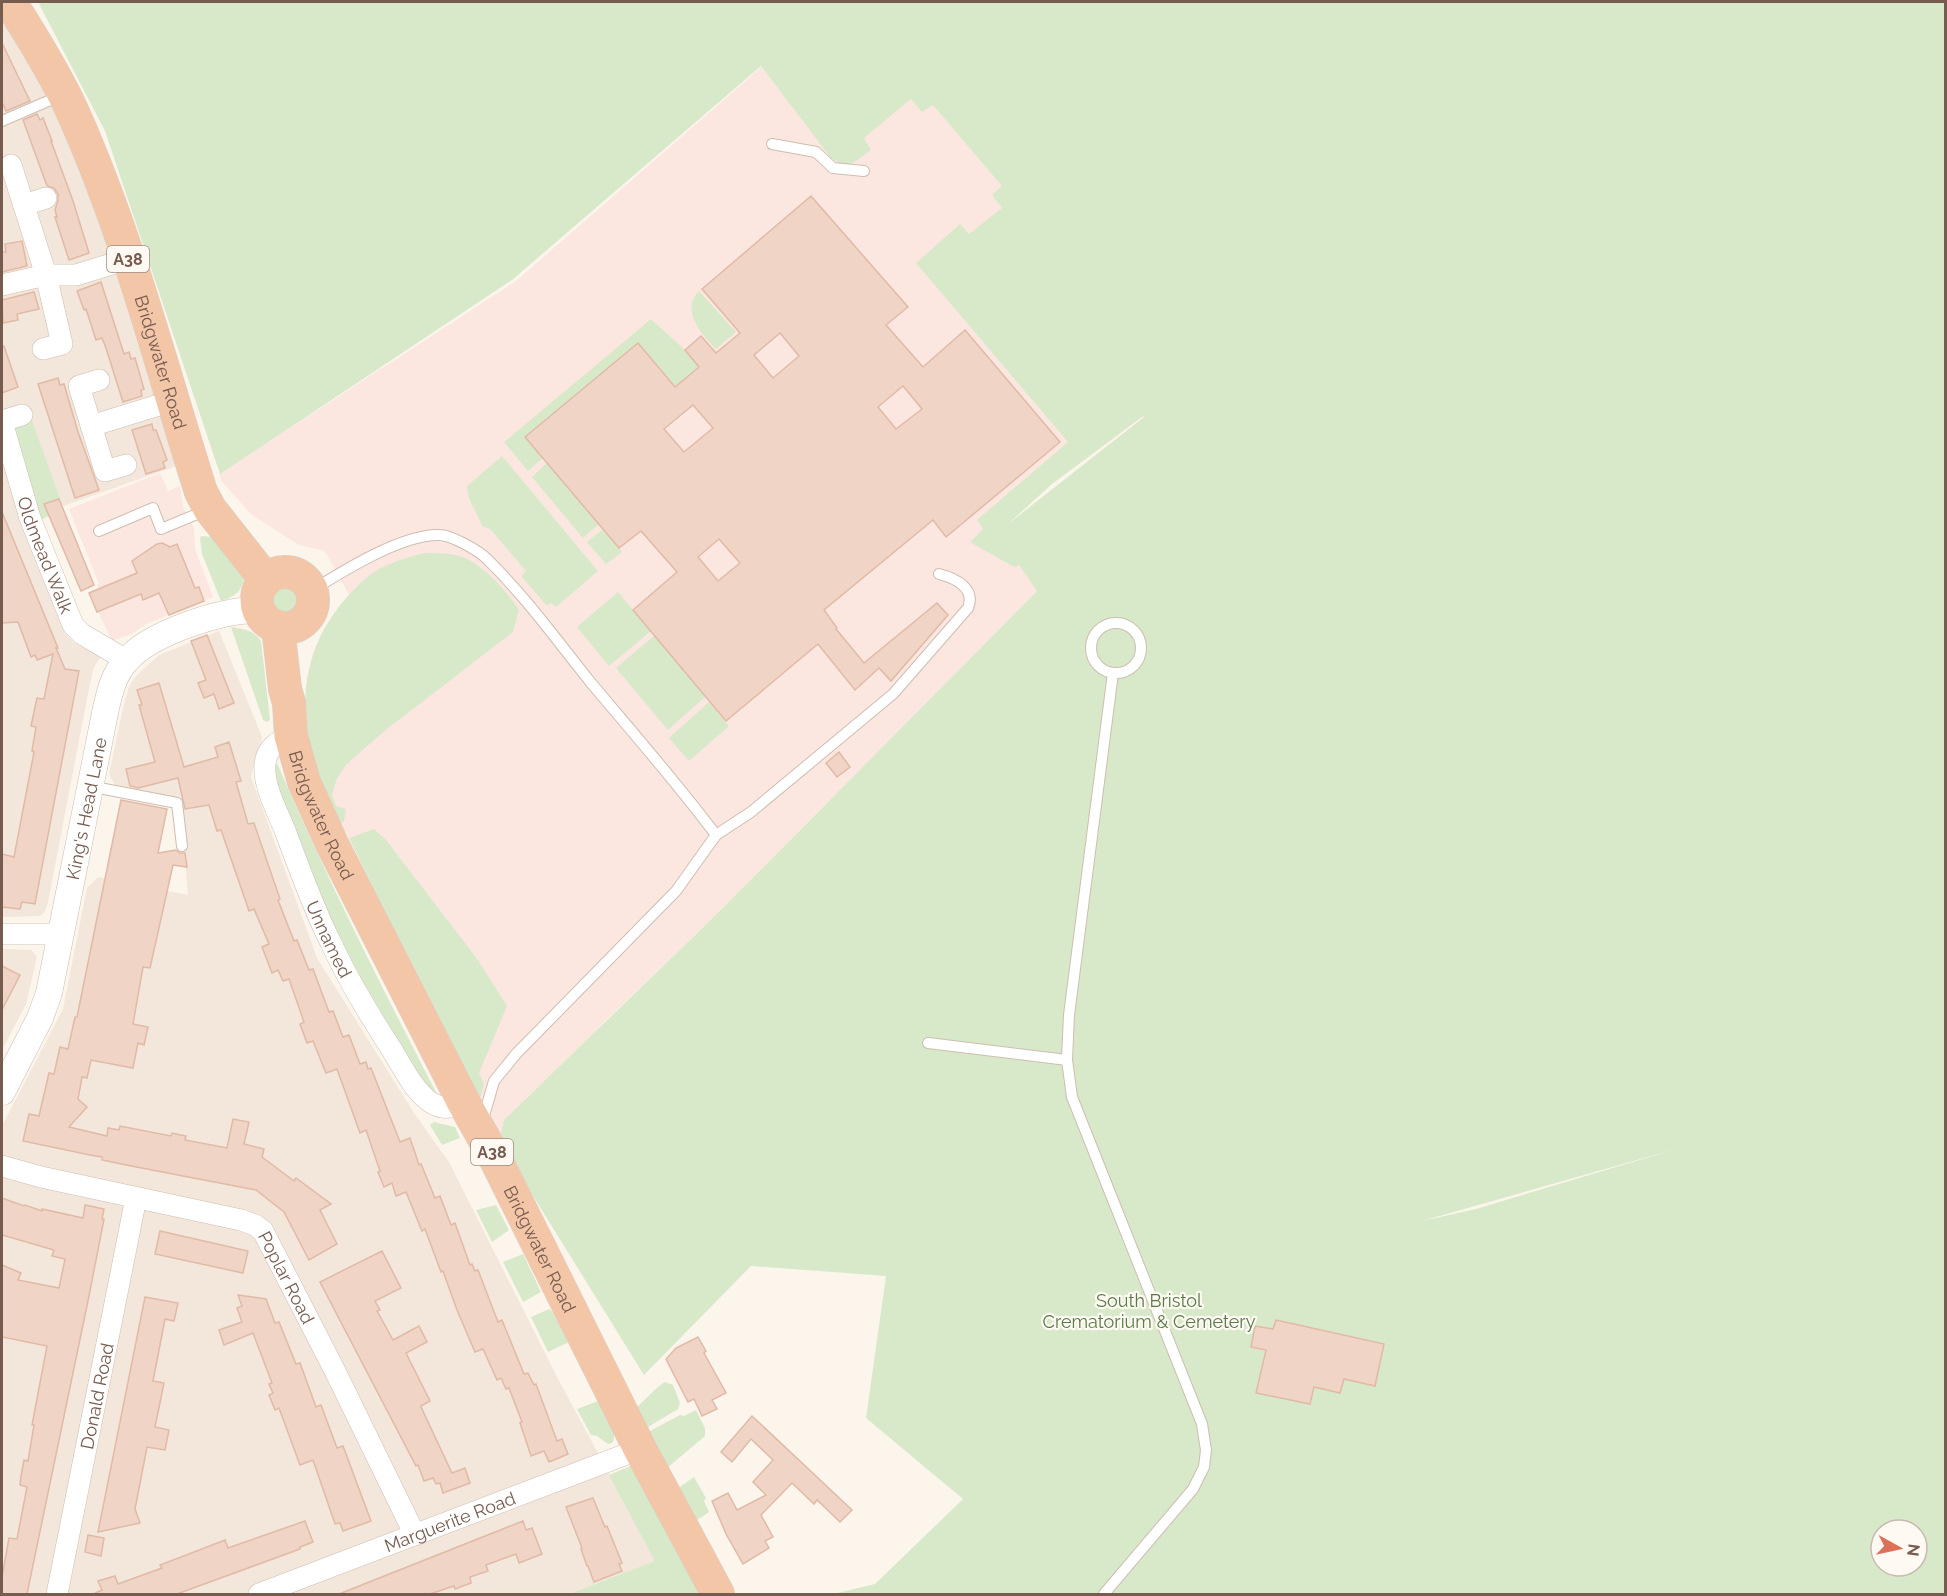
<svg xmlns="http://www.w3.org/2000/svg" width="1947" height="1596" viewBox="0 0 1947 1596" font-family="Raleway,sans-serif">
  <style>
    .residential { fill: #f3e6da }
    .commercial { fill: #fbe7e0 }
    .green { fill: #d8e9ca; fill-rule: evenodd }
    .building { fill: #f0d4c5; stroke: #e1baa6; stroke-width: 1.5; fill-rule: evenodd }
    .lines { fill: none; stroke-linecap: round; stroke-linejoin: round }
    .service-casing { stroke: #cebdb1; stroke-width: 12 }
    .minor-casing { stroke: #cebdb1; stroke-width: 22 }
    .tertiary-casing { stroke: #cebdb1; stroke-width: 27 }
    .trunk-casing { stroke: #d9d1ce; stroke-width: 34 }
    .service { stroke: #fff; stroke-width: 10 }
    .minor { stroke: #fff; stroke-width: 21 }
    .tertiary { stroke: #fff; stroke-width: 26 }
    .trunk { stroke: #f3c6a8; stroke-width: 33 }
    .labels { text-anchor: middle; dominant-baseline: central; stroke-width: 4.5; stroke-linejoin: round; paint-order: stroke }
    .shield { fill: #fef9f2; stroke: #9f8a80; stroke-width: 1.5 }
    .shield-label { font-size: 16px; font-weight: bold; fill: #765b4f }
    .street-label { font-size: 18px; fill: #765b4f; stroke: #fef9f2 }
    .park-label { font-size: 18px; fill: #597b48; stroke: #fef9f2 }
  </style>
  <rect width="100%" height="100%" fill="#fcf5ec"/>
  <g class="residential">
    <polygon points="2,22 14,38 46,93 70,144 104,236 176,466 69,504 40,516 23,529 65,633 74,643 101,657 94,667 90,683 48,902 45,911 40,916 2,917"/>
    <polygon points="219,631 262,737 251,777 317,958 414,1113 449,1162 557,1377 656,1561 569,1594 2,1594 2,1126 63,1009 87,888 98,877 188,895 180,797 117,789 109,774 124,704 129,687 136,676 159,655"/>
    <polygon points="2,949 31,950 37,957 26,1004 2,1050"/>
  </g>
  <g class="commercial">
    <polygon points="836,2 920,2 1139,248 1199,311 1164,401 1052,484 998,532 1037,591 723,908 601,1025 499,1141 346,832 341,833 330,809 307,679 314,650 324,628 349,595 325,551 299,545 252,515 222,482 219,474 516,281"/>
    <polygon points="160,473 168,491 180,486 183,507 194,528 195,549 213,597 146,624 131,634 112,641 92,599 101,596 97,585 99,584 69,509"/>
  </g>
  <g class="green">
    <path d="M38 2H1945V1594H833L875 1584 963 1499 866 1418 886 1276 751 1266 644 1375 499 1141 504 1120 723 908 1037 591 1019 565 1014 567 970 542 983 529 977 520 1068 442 916 263 960 224 969 234 1002 208 992 195 1002 186 933 105 922 112 911 99 864 138 871 150 850 165 841 164 831 158 761 66 512 280 220 474 105 131ZM1143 416 1144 417 1008 524 1052 484ZM1676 1149 1476 1209 1422 1221ZM1881 1530H1917V1566H1881Z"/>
    <path d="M699 291 736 332 716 349C701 334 680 310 699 291Z"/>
    <polygon points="651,319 685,350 699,367 675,387 638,343 526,437 543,458 528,471 504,442"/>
    <polygon points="31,418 60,499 45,504 49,516 38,521 12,433 16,423"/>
    <path d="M502 456 598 571 556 607 551 603 547 606 521 576 526 571 490 529 482 526C477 511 468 503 467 486Z"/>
    <polygon points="547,463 599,524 583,538 532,477"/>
    <polygon points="603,529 622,552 606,564 587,542"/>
    <path d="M202 536 212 537 244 577C243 591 234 597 221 601L202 554 200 537Z"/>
    <path d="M426 553C437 553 449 553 459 556 481 562 508 592 519 610L513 632 387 729 358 754 346 765 337 778 332 794 336 806 346 809 344 821 337 826C325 794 311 763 307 729 300 680 314 634 347 597 355 588 364 579 374 572 390 562 408 557 426 553Z"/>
    <circle cx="286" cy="602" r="15"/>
    <polygon points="618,592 651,631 609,666 577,627"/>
    <path d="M231 627C243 629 254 630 261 641L270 720 267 722 263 720Z"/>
    <polygon points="655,635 706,696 668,730 616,668"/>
    <polygon points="709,702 729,726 689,761 669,738"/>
    <path d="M277 763C326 877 382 988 439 1098L430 1096 333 941 273 787 272 766Z"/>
    <polygon points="374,829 386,840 478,960 507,1006 479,1073 484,1084 480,1098 399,940 349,838"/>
    <polygon points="434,1122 455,1127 460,1138 442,1145 430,1125"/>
    <polygon points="496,1205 509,1230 492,1242 476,1210"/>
    <polygon points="523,1254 541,1292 523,1302 503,1262"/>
    <polygon points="549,1309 552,1311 569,1342 548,1352 531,1317"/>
    <polygon points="665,1382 673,1385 680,1403 678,1409 648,1427 650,1431 680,1415 684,1416 696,1410 705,1428 705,1436 667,1468 637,1407 659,1386"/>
    <polygon points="598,1401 614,1434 614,1440 612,1443 608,1444 597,1436 591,1435 577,1409"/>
    <polygon points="631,1466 701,1594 569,1594 655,1561 609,1475"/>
    <polygon points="694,1477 706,1498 704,1501 709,1512 694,1522 678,1490 681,1486"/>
  </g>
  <g class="building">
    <polygon points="2,43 30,101 6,111 2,102"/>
    <polygon points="37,114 40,120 43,118 52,141 51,141 73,201 89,253 69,260 55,217 57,217 55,210 58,200 58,194 54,188 47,186 23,120"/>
    <path d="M811 196 908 307 886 325 923 367 965 330 1060 442 946 537 933 520 824 610 837 628 836 629 864 663 937 603 948 615 891 681 879 668 855 690 818 644 726 721 633 610 677 572 641 531 619 548 525 437 638 343 675 387 699 367 685 350 701 336 716 353 740 333 702 289ZM780 333 799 356 773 378 754 355ZM903 386 922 409 896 429 878 407ZM693 405 713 428 684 452 664 429ZM719 539 740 563 718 581 698 557Z"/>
    <polygon points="22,241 27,266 2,272 2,252 6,252 5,244"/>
    <polygon points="101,282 124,354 129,352 131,359 135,358 144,389 141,390 142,396 123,402 106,348 102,338 96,340 86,309 84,310 77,291"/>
    <polygon points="34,292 39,309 17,314 18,320 3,323 2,300"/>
    <polygon points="4,346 18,387 2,393 2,347"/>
    <polygon points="58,378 60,385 64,384 78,432 99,490 75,498 38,384"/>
    <polygon points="152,424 153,430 156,430 167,460 163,462 165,468 146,474 132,430"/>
    <polygon points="59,499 94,585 81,591 44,504"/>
    <polygon points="2,512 58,648 56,648 65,669 79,671 35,904 22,902 20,909 2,907 2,854 14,857 34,752 32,751 36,727 31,726 37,698 44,699 53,654 37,660 35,655 31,657 18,622 2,623"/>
    <polygon points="162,543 170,547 177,544 195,588 199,587 204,601 169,615 159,593 143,600 141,594 97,612 89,593 137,573 132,561 157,544"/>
    <polygon points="207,635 234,703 219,709 214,694 204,698 198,683 206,680 191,641"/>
    <polygon points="159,683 184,767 218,757 215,747 229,742 241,781 236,782 248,824 254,823 280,899 278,900 294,941 297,940 309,970 313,969 329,1012 333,1011 343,1037 349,1035 360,1064 366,1062 368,1069 371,1068 400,1142 410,1138 419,1165 421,1164 435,1198 440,1196 451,1225 455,1223 470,1265 472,1264 475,1271 478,1270 498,1322 502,1320 524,1374 528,1373 534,1385 536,1384 557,1441 562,1439 568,1454 549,1462 544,1451 531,1456 520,1423 522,1422 509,1388 506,1389 501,1378 497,1380 483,1349 475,1352 457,1310 443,1271 441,1272 425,1229 422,1231 406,1192 396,1196 392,1183 384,1187 378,1172 380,1171 366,1130 360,1133 337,1069 326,1073 313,1041 307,1043 300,1024 304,1022 289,979 283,981 278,970 272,973 262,947 269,944 254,909 249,911 247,905 221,830 217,831 209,805 185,809 178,778 138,788 130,786 126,769 155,762 139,705 142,705 137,690"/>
    <polygon points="839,752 850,767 837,777 826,763"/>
    <polygon points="121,800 167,809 158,853 176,850 180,853 185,853 187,867 173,865 150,968 143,967 133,1024 148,1027 144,1045 138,1043 133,1068 91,1060 87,1078 82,1077 78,1099 87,1107 69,1127 107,1136 108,1128 119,1130 120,1126 171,1136 172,1133 186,1136 185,1140 227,1148 233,1119 249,1122 244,1144 264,1149 262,1157 294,1181 296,1178 331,1204 320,1210 337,1244 309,1260 284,1212 256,1190 126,1165 102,1160 102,1157 90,1155 23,1141 29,1114 39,1116 49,1073 54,1074 60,1047 68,1049 75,1017 77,1017"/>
    <polygon points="2,966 20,975 2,1010"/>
    <polygon points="2,1198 24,1206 25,1205 42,1211 42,1209 83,1218 85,1205 104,1209 102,1219 104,1219 89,1296 27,1594 2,1594 2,1577 9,1538 17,1539 27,1487 20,1485 21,1476 24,1460 28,1461 34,1425 32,1425 47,1346 2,1337 2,1265 21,1273 18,1280 59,1288 65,1259 52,1256 54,1250 2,1235"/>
    <polygon points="160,1231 248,1251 243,1273 155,1254"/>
    <polygon points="382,1251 401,1288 375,1301 380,1310 377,1311 393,1340 419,1326 427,1342 406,1353 430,1401 421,1406 421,1407 452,1473 465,1468 470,1483 443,1493 440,1483 436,1484 433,1478 424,1481 418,1465 416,1466 320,1282"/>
    <polygon points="238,1295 266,1299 275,1323 279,1322 296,1364 300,1363 316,1407 321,1405 337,1448 343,1446 371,1521 343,1531 340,1523 335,1524 313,1460 300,1465 279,1408 275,1410 269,1395 273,1393 269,1384 272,1383 253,1333 224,1345 219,1330 242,1322 237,1308 242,1306"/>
    <polygon points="145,1297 178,1303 174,1321 165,1319 153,1381 164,1383 155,1427 169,1430 165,1450 147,1447 135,1509 140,1523 98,1532"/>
    <polygon points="1276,1320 1384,1344 1375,1386 1344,1379 1340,1393 1314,1387 1310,1404 1256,1393 1266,1350 1251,1347 1255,1326 1273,1329"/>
    <polygon points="698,1337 706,1351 704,1353 726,1393 712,1400 717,1409 702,1416 694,1399 688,1402 666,1359 676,1348"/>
    <polygon points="752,1416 852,1510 840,1522 817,1500 814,1504 792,1483 761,1515 773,1537 765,1541 769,1548 743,1564 726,1534 712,1501 728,1493 737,1510 766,1495 753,1482 773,1460 751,1439 732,1462 721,1452"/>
    <polygon points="593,1498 602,1520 605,1527 607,1526 622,1563 619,1564 622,1571 594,1582 588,1566 587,1566 581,1549 582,1548 566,1507"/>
    <polygon points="305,1521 313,1542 300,1547 300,1549 177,1594 95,1594 95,1593 102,1590 98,1581 115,1576 118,1584 162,1568 160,1565 225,1540 228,1548"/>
    <polygon points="523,1521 526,1530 532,1528 542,1554 519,1563 516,1554 486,1565 488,1571 470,1577 471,1583 455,1589 454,1586 430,1594 339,1594"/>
    <polygon points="88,1535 104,1538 101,1556 85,1552"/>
  </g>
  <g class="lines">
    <g class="service-casing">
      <g id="service">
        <polyline points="2,121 62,95"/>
        <polyline points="772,144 816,152 833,168 864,171"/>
        <polyline points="99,531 153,508 161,529 207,510"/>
        <path d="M311 591C343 571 402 534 439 535 451 535 478 550 487 559 526 597 558 642 592 684 634 734 677 783 716 835L751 812 893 694 968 608C976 588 955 578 939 574"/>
        <circle cx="1116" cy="648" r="25"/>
        <polyline points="89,786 177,803 182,846"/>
        <polyline points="928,1043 1067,1060"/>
        <polyline points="483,1119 494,1081 516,1054 676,891 716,835"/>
        <polyline points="1104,1594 1193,1489 1204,1467 1206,1450 1202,1424 1072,1097 1067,1060 1069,1015 1113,673"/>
      </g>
    </g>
    <g class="minor-casing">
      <g id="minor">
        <polyline points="11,165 46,275 62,344 43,349"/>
        <polyline points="24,205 46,198"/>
        <polyline points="2,285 46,275 76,275 128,259"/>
        <polyline points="99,380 79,386 105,471 126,465"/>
        <polyline points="2,421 22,415"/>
        <path id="s1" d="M2 422 30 518 73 625 82 634 126 660"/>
        <polyline points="91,426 172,401"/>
        <path id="s2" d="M291 736C277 742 267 747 265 764 263 787 278 812 286 833 300 870 313 908 331 943 348 980 370 1016 392 1050 403 1068 413 1089 430 1102 442 1110 452 1108 464 1103"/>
        <polyline points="2,934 61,934"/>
        <path id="s3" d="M2 1166 41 1177 241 1220 255 1225 263 1231 335 1371 415 1535"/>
        <path id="s4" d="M57 1594 136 1198"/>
        <path id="s5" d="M259 1594 640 1449"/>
      </g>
    </g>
    <g class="tertiary-casing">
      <g id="tertiary">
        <path id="s6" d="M2 1092 40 1018 49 993 106 708C110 691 114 674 126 661 150 633 223 609 259 610"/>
      </g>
    </g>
    <g class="trunk-casing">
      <g id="trunk">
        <path id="s7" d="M10 2C31 35 52 69 69 104 126 228 160 363 201 492L210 509 266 580"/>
        <circle cx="285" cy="600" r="28"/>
        <path id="s8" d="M278 627 285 689 289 703 291 736 304 782 332 844 464 1103 495 1158 640 1449 718 1594"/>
      </g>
    </g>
    <use href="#service" class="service"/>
    <use href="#minor" class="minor"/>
    <use href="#tertiary" class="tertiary"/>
    <use href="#trunk" class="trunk"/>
  </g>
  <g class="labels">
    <g class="shield">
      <rect x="107" y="246" width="42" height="26" rx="4.5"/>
      <rect x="471" y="1139" width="42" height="26" rx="4.5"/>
    </g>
    <g class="shield-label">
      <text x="128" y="259">A38</text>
      <text x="492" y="1152">A38</text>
    </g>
    <g class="street-label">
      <text stroke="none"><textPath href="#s7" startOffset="392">Bridgwater Road</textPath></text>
      <text stroke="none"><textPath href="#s1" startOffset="140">Oldmead Walk</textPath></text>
      <text stroke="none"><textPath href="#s6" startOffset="298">King's Head Lane</textPath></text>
      <text stroke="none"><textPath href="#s8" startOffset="195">Bridgwater Road</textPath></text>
      <text stroke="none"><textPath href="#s2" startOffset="228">Unnamed</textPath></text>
      <text stroke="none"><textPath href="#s8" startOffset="681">Bridgwater Road</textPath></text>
      <text stroke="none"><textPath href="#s3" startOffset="322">Poplar Road</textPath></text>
      <text stroke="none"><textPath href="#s4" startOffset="202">Donald Road</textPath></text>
      <text stroke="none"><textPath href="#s5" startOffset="204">Marguerite Road</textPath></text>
    </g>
    <g class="park-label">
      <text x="1149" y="1300">South Bristol<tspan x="1149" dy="21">Crematorium &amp; Cemetery</tspan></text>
    </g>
  </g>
  <rect width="1947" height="1596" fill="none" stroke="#765b4f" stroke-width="6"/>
  <g transform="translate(1899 1548) rotate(98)"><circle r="28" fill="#fef9f2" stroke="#c8bab1" stroke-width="1.5"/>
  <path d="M0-4.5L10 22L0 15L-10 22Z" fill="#dd7059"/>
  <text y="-9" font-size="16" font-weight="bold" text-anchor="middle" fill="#765b4f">N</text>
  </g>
</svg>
